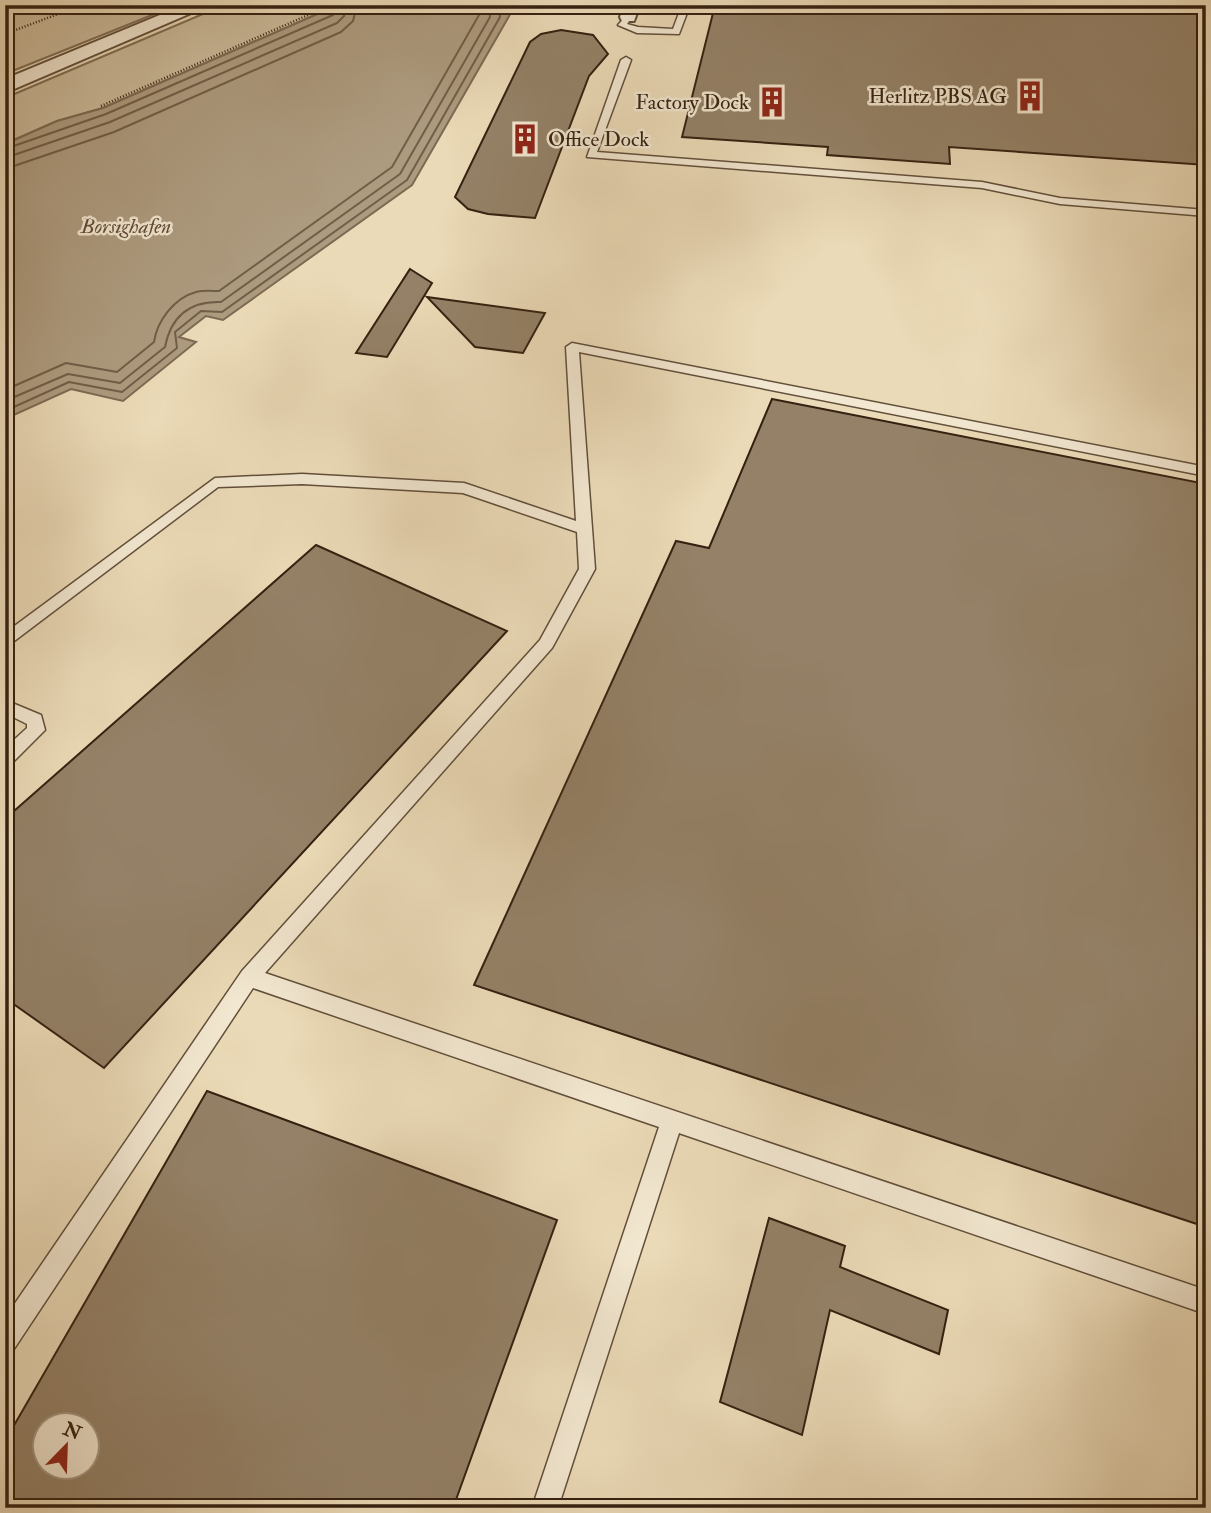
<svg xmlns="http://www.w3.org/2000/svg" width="1211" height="1513" viewBox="0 0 1211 1513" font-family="'IM FELL Double Pica',serif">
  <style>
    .green { fill: #ccbb9b; stroke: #806e56; stroke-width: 2 }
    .water { fill: #ad9b7f; stroke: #7d6a53; stroke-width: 2 }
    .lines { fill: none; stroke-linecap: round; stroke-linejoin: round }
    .shore { stroke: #715e48; stroke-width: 2 }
    .building { fill: #948167; stroke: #352111; stroke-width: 2; fill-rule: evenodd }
    .service-casing { stroke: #624f3a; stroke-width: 3 }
    .minor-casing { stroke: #624f3a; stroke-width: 4 }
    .tertiary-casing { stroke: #624f3a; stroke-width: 4 }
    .path { stroke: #352111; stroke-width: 2.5; stroke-dasharray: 1 2; stroke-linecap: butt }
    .service { fill: #f2e7d0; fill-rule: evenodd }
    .minor { fill: #f2e7d0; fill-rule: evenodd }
    .tertiary { fill: #f2e7d0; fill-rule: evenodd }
    .labels { text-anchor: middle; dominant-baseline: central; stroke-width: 5; stroke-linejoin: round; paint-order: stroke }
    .far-poi-label { font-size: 21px; fill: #352111; stroke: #f2e7d0; text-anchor: end }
    .far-water-label { font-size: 21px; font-style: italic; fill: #5f4c38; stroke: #f2e7d0 }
  </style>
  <rect width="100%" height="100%" fill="#ebdab7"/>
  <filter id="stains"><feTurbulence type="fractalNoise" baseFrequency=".00286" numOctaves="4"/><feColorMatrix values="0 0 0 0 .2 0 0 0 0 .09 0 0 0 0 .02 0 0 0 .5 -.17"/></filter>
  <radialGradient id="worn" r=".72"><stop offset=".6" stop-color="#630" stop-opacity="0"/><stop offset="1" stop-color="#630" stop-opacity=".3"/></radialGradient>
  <g class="green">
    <polygon points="50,5 177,5 5,74 5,16"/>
    <polygon points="224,5 338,5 103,108 57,121 5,144 5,98"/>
  </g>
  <polygon class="water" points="338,5 500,5 512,11 412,185 223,320 206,316 179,337 196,342 123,401 71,389 5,419 5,144 57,121 103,108"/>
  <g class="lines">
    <g class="shore">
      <polyline points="5,149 106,114 333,15 338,5"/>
      <polyline points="5,158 110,122 337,23 344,16 347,5"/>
      <polyline points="5,169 114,132 341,32 353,21 357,5"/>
      <path d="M5 390 66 363 117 372 154 342C157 321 174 298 196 292 203 290 212 291 219 291L392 167 479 15V5"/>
      <path d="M5 401 68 374 120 383 165 347C171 316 189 301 221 302L400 174 490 17 489 5"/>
      <polyline points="5,411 69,382 122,392 177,348 175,332 201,311 222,312 407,180 500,17 498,5"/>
    </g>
  </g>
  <g class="building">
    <polygon points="715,5 1206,8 1206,165 949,147 950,164 827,155 828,147 682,137"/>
    <polygon points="561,30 593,35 608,54 589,76 535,218 488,214 468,209 455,197 530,42 541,34"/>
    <polygon points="410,269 432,283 387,357 356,353"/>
    <polygon points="427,297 545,313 523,353 475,347"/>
    <polygon points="772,399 1206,484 1206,1227 474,985 676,541 709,548"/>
    <polygon points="316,545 507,631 104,1068 5,998 5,819"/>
    <path d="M207 1091 557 1220 453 1508H5V1441ZM46 1425H88V1467H46Z"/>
    <polygon points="769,1218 845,1246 840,1267 948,1310 939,1354 830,1310 802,1435 720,1402"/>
  </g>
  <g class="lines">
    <g class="service-casing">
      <g id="service">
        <polygon points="682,5 690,5 679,34 637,33 618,25 628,14 632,17 627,24 638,27 673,29"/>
        <polygon points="626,57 631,60 597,152 982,182 1060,198 1206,210 1206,216 1060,204 982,188 587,157 621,60"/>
        <polygon points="572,343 1206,467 1206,476 579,352 595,569 552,648 265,973 1206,1290 1206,1314 679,1133 558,1508 532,1508 659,1127 253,988 14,1349 5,1352 5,1318 242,971 540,640 579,569 577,532 463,493 302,484 218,487 5,648 5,633 215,478 302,474 464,483 576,521 566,347"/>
        <polygon points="5,700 41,715 45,730 11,764 5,766 5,748 27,728 27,724 5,713"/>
      </g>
    </g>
    <g class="minor-casing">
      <polygon id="minor" points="624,5 640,5 634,21 622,21 620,17"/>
    </g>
    <g class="tertiary-casing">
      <polygon id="tertiary" points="184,5 210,5 5,93 5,79"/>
    </g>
    <g class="path">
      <polyline points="481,6 485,5"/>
      <polyline points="489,11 503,7"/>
      <polyline points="5,12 28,5"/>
      <polyline points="5,34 82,5"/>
      <polyline points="101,106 331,5"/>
    </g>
    <use href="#service" class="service"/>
    <use href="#minor" class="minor"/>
    <use href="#tertiary" class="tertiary"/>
  </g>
  <defs>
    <g id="building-bare" transform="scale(2.415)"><path d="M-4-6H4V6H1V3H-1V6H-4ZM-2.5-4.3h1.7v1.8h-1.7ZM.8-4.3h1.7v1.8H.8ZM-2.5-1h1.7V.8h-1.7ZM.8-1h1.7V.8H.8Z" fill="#8f2418" stroke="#f2e7d0" stroke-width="2.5" paint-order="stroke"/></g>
  </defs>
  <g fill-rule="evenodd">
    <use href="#building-bare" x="1030" y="96"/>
    <use href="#building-bare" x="772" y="102"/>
    <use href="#building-bare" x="525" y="139"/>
  </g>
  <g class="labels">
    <g class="far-poi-label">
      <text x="1007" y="96">Herlitz PBS AG</text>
      <text x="749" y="102">Factory Dock</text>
      <text x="548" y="139" text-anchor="start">Office Dock</text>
    </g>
    <g class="far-water-label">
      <text x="126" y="226">Borsighafen</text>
    </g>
  </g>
  <rect width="1211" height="1513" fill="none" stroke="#ebdab7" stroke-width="28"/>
  <rect x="7" y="7" width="1197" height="1499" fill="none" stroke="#352111" stroke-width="3.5"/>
  <rect x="14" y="14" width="1183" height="1485" fill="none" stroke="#352111" stroke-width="2"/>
  <g transform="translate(66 1446) rotate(23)"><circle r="33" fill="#f2e7d0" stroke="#a69884" stroke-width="2"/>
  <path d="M0-5L12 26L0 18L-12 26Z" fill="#8f2418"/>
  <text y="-10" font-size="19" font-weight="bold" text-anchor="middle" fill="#352111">N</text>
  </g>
  <rect width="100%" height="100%" filter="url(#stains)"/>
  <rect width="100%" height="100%" fill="url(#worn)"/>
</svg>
